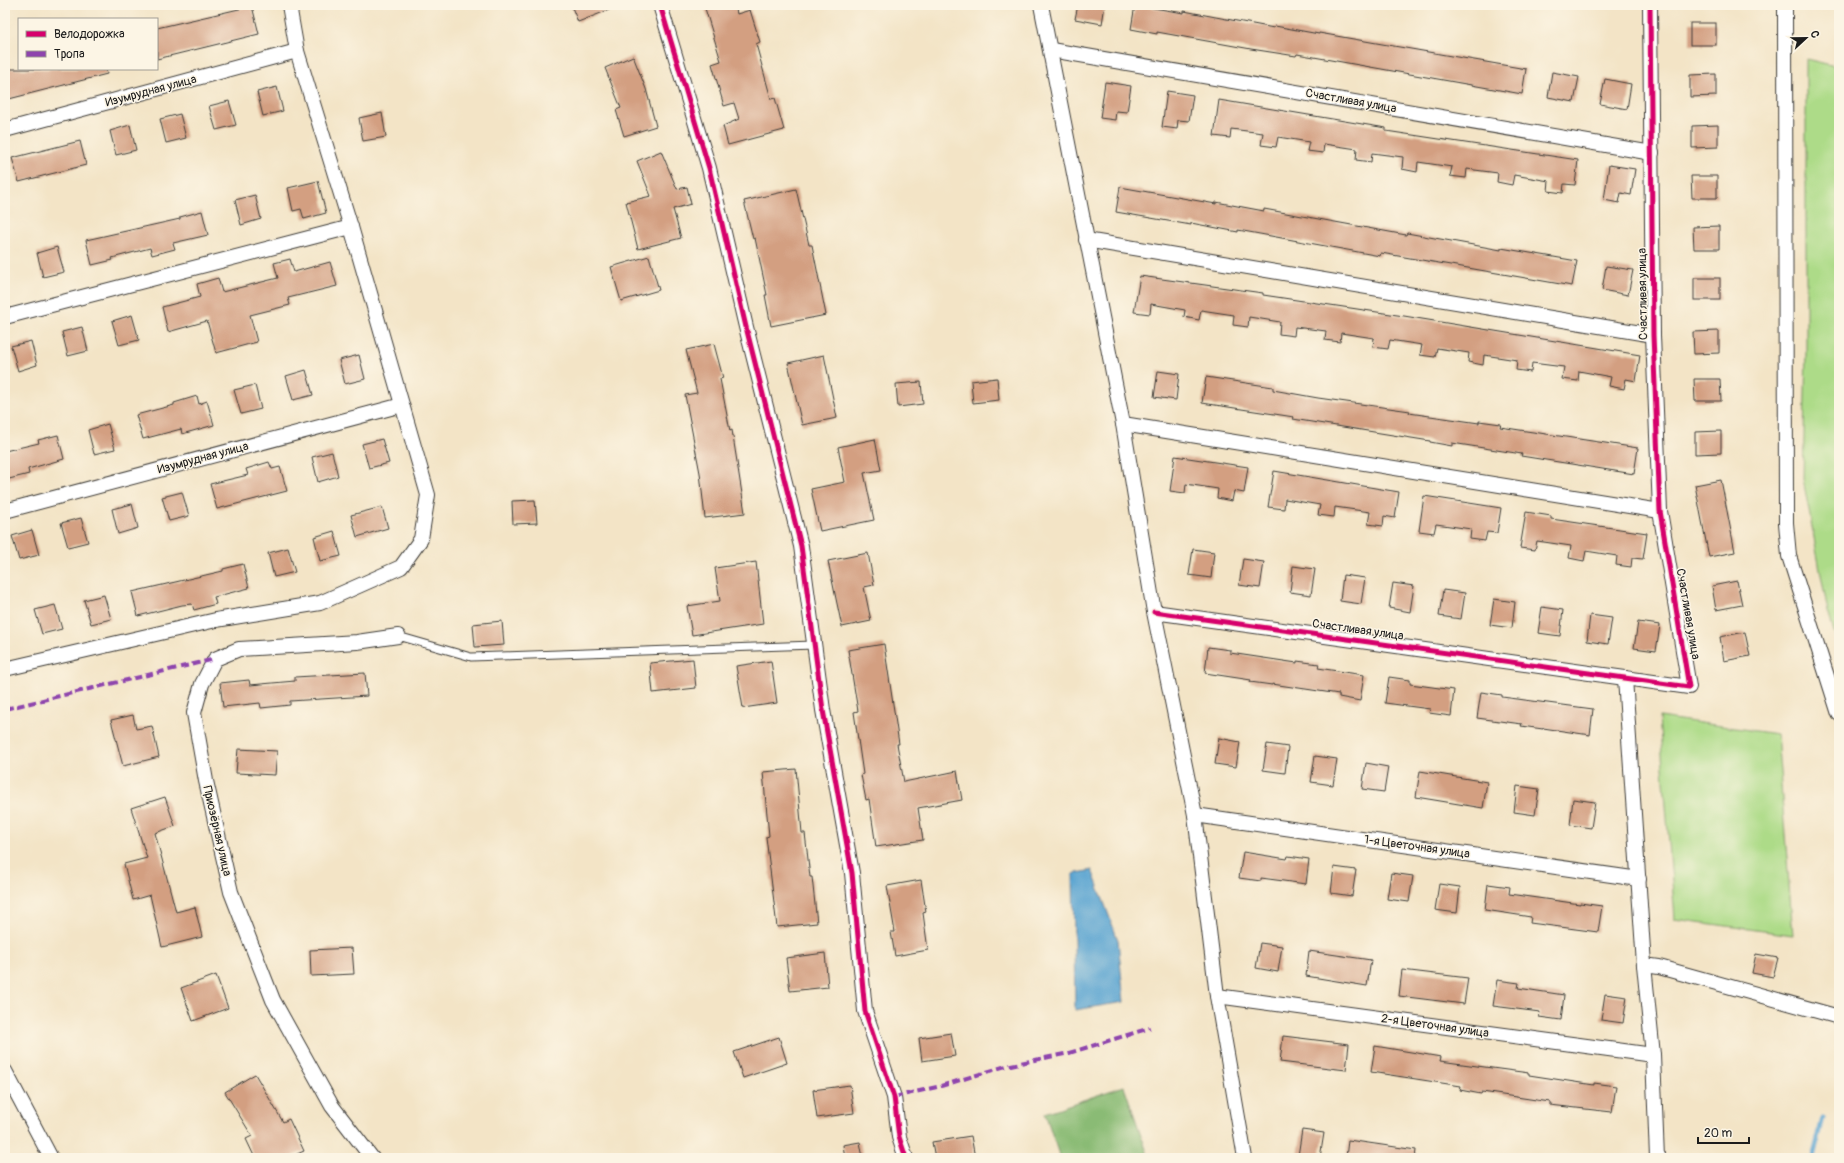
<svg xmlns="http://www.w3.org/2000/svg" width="1844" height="1163" viewBox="0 0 1844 1163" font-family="Pangolin,sans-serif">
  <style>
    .green { fill: #addb88; stroke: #647c52 }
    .forest { fill: #8abb74; stroke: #536c48 }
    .water { fill: #5aa4d1; stroke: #3b6076 }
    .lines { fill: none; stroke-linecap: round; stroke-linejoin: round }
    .stream { stroke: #5aa4d1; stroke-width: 5 }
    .building { fill: #d39f81 }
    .lane-casing { stroke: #3c3a36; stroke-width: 9 }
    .street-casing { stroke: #3c3a36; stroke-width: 16 }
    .lane { stroke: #fff; stroke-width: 7 }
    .street { stroke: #fff; stroke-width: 14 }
    .quiet { stroke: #8e44ad; stroke-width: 4; stroke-dasharray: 8 4; stroke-linecap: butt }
    .cycleway-casing { stroke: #fcf5e5; stroke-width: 8 }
    .cycleway { stroke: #d6006c; stroke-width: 5 }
    .labels { text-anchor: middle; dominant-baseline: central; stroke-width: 3; stroke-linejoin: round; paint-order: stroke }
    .street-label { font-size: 12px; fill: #1c1c1c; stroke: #fcf5e5 }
  </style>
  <rect width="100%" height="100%" fill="#fcf5e5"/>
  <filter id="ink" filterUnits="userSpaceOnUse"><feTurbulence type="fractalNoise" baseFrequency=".025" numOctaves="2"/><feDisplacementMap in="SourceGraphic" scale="8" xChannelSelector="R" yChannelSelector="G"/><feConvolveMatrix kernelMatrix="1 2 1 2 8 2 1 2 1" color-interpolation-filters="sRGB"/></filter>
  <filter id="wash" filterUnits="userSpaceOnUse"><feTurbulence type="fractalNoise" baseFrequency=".012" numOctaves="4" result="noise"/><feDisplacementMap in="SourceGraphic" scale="16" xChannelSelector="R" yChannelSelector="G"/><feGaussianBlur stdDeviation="0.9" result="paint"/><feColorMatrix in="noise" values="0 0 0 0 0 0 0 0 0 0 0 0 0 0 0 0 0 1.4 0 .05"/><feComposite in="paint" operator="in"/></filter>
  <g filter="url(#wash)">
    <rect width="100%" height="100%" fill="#f3e4c6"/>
    <g class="green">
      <polygon points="1806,59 1839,67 1839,648 1828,612 1803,479 1806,352"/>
      <polygon points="1659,717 1777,734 1793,935 1675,919"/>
    </g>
    <polygon class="forest" points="1124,1086 1149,1158 1060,1158 1045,1113"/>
    <polygon class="water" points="1092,870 1118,940 1124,1002 1075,1010 1073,874"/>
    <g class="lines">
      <polyline class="stream" points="1813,1158 1823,1119"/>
    </g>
    <g id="blocks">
      <g class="building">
        <polygon points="571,5 619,5 619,6 578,22"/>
        <polygon points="704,5 735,5 737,14 750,10 760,42 756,44 771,99 775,98 784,130 728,145 723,126 739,119 734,103 724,106 712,64 721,61"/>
        <polygon points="1078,5 1105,5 1102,24 1075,19"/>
        <polygon points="1135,5 1184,13 1184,11 1274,28 1275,26 1319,34 1319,33 1526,69 1522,94 1297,54 1296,56 1251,49 1157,32 1157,34 1131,29"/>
        <polygon points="252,6 259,34 157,59 157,28"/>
        <rect x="1690" y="23" width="26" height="22"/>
        <polygon points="633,56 646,89 656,126 624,136 616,110 621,108 605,68"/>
        <polygon points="5,69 106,69 107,74 5,100"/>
        <polygon points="1552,72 1579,77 1574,102 1548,97"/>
        <polygon points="1716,74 1716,96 1690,97 1690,75"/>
        <polygon points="1605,79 1631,84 1627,109 1600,104"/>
        <polygon points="1105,82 1131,86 1127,112 1116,111 1115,120 1100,118"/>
        <polygon points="277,87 283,111 263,116 257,92"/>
        <polygon points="1167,91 1193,95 1189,121 1178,120 1177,129 1162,127"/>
        <polygon points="1219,100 1386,128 1386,131 1578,160 1575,185 1564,184 1563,193 1548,191 1549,181 1514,175 1512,185 1497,182 1498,173 1467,169 1466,178 1450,176 1452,167 1418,162 1417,172 1402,169 1403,157 1372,153 1371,162 1356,160 1357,149 1324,144 1323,153 1307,151 1309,142 1278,137 1276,147 1261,145 1263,133 1231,129 1230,138 1214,136"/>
        <polygon points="229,101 236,125 216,130 209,106"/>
        <polygon points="382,113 386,137 363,141 359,118"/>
        <polygon points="180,114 186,138 166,143 160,119"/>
        <polygon points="130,125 136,150 116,155 110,131"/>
        <polygon points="1718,125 1718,147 1692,148 1692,126"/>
        <polygon points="80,141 86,165 19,182 12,158"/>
        <polygon points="661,151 677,189 687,187 691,204 673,209 681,238 638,249 626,202 651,196 637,161"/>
        <polygon points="1609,165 1635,169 1631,195 1621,193 1619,203 1604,200"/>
        <polygon points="1691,176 1717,176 1717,198 1692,198"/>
        <polygon points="318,181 326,213 304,219 301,209 293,211 288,188"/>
        <polygon points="1120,187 1216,204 1216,202 1264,211 1264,209 1406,235 1407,233 1501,250 1501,248 1577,261 1572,286 1381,253 1380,256 1238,230 1238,232 1191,223 1191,225 1116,212"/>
        <polygon points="796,189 809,245 812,245 826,315 771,326 765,295 767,295 755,238 753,239 744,201"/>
        <polygon points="255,195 261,219 241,225 235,200"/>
        <polygon points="202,211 208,235 173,243 175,249 152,255 150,248 112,258 113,260 92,265 86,240 180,219 180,217"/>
        <polygon points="1719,226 1719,249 1694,249 1693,227"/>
        <polygon points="57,247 64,272 43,277 37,253"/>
        <polygon points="649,256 659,290 621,301 611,267"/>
        <polygon points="290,259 294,272 330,262 337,286 288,298 290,305 250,315 257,342 216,353 207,321 168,332 162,307 200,297 197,284 218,278 222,292 278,278 274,263"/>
        <polygon points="1606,266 1633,270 1628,295 1602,290"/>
        <polygon points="1140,276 1263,293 1263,295 1404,316 1640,355 1636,381 1626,379 1624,389 1609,386 1611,377 1579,371 1578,381 1562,379 1564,367 1532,363 1531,372 1516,370 1517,360 1484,355 1483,365 1468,362 1469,353 1437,348 1435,357 1420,355 1422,345 1390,340 1388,349 1373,347 1374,338 1341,333 1340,342 1325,340 1326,331 1295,327 1294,336 1279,334 1280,322 1249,317 1248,327 1233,325 1234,315 1201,310 1199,320 1184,317 1185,310 1151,304 1150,314 1134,312"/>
        <rect x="1694" y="278" width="26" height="22"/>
        <polygon points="132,315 139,340 119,345 112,321"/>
        <polygon points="82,327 88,351 68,356 62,332"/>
        <polygon points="1719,331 1719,353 1694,354 1693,332"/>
        <polygon points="31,341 37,365 18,371 11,346"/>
        <polygon points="714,344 723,378 720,379 730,431 732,430 745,513 705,518 700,473 685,395 697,393 686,350"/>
        <polygon points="359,355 365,379 345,384 339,360"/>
        <polygon points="824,355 837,418 802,425 788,363"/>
        <polygon points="306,370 313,395 293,400 286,376"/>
        <polygon points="1158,371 1179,374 1176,400 1154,397"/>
        <polygon points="1206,377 1273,387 1273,390 1318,398 1410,411 1409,413 1479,423 1479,421 1501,424 1500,427 1638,448 1634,474 1521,456 1522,454 1452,443 1452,446 1430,442 1430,441 1293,419 1294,417 1202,403"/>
        <polygon points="997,378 999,400 973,403 971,381"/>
        <polygon points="1694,379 1720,379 1721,401 1695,401"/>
        <polygon points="921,382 923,404 898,407 896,384"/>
        <polygon points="255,385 261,409 241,414 234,390"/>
        <polygon points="197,396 199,404 207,401 214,425 182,434 181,429 143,439 136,415 174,405 174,403"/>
        <polygon points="108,424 115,449 94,454 88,430"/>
        <polygon points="1721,431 1721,453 1695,454 1695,432"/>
        <polygon points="58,435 64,459 28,469 29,474 5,480 5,451 39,443 38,440"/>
        <polygon points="382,439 389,463 369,468 362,444"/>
        <polygon points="875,439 881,470 864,473 874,520 820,531 811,489 845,482 838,447"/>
        <polygon points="332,452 338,476 318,482 312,457"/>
        <polygon points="1175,456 1248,467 1244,493 1234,491 1232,501 1217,498 1218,489 1186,484 1185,493 1170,491"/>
        <polygon points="269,462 272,469 280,467 287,491 217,509 210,484 248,475 246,469"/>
        <polygon points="1274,471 1399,492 1395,518 1384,516 1383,526 1368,524 1370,512 1335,507 1334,517 1318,515 1320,505 1285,499 1284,509 1268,507"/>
        <polygon points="1721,480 1735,552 1709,557 1695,485"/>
        <polygon points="182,492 189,516 169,521 162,497"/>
        <polygon points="1424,496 1501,508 1497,533 1487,532 1485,541 1470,539 1471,529 1436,524 1434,533 1419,531"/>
        <polygon points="535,500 537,523 513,524 512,501"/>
        <polygon points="132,504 138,528 118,534 112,509"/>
        <polygon points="382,507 388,528 357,537 351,515"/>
        <polygon points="1526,512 1551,516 1551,519 1647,533 1643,559 1632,558 1631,567 1616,565 1617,556 1586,551 1584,561 1569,558 1571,546 1537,541 1535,550 1520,548"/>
        <polygon points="81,518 88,542 68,547 61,523"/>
        <polygon points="32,530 39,555 19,560 12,536"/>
        <polygon points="334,531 341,556 320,561 314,537"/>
        <polygon points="288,548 295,572 274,577 268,553"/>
        <polygon points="1193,549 1214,552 1211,578 1189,575"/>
        <polygon points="868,553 874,585 864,587 871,621 842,627 828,561"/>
        <polygon points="1243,559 1264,562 1260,588 1239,585"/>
        <polygon points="756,562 763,624 692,635 687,606 720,601 715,568"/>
        <polygon points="243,564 249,588 214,597 216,604 194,610 192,604 182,605 138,616 132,592 223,571 223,569"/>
        <polygon points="1293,566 1315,569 1311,595 1290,592"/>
        <polygon points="1343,575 1365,578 1361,604 1340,601"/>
        <polygon points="1737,581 1742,605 1716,610 1712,586"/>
        <polygon points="1393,583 1414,586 1410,612 1389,608"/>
        <polygon points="1443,590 1465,593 1461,619 1439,616"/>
        <polygon points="104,595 111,619 91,624 84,600"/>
        <polygon points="1494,599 1515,602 1512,628 1490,625"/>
        <polygon points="55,605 62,629 42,634 35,610"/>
        <polygon points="1542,607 1563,610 1560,636 1538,633"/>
        <polygon points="1590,615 1612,618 1608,644 1587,641"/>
        <polygon points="502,621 504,645 475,647 473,624"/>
        <polygon points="1638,622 1660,625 1656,651 1634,648"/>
        <polygon points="1745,632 1750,656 1724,661 1720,637"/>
        <polygon points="884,644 899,744 897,744 904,782 957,771 962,800 918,808 923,840 876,847 869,799 866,800 861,775 863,774 854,712 858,711 848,650"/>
        <polygon points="1208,647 1230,650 1230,653 1297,663 1297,661 1319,664 1318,668 1364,675 1360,701 1339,697 1339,694 1272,684 1272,685 1250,682 1251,680 1205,673"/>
        <polygon points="693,659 696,688 653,693 650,663"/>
        <polygon points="771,661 777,703 743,708 736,666"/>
        <polygon points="365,673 367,696 290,701 290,705 261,708 260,703 223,707 220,683 249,680 250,685 295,681 295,677"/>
        <polygon points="1389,677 1410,680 1410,684 1454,690 1451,716 1429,713 1430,709 1385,703"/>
        <polygon points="1481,692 1502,695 1502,697 1593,709 1590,735 1543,728 1543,729 1521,726 1522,724 1477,718"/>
        <polygon points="133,715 136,729 152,726 159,757 123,766 111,720"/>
        <polygon points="1219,738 1240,742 1236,767 1215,764"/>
        <polygon points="1267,744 1288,747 1285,773 1263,770"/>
        <polygon points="238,749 277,751 275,775 236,773"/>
        <polygon points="1315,756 1337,759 1333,785 1311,782"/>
        <polygon points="1366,763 1388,767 1384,792 1362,789"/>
        <polygon points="796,769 802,833 805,833 810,877 812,877 817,923 777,927 766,837 769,836 763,772"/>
        <polygon points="1420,771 1487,782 1483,808 1416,797"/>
        <polygon points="1517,786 1539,789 1535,815 1514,812"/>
        <polygon points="165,797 175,826 155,833 176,912 195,907 202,937 162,947 150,895 133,900 124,864 147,858 131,808"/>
        <polygon points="1573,799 1595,802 1591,828 1570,825"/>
        <polygon points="1243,852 1287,859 1288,856 1309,859 1306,884 1261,878 1261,881 1239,878"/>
        <polygon points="1334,867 1356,870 1352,896 1331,893"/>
        <polygon points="1391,873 1413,876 1409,902 1387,899"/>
        <polygon points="921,880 926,912 923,913 928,950 895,956 891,932 895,932 887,886"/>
        <polygon points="1439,884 1460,887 1457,913 1435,910"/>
        <polygon points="1488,884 1510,887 1509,894 1580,904 1580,903 1602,906 1598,932 1530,923 1531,917 1485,910"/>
        <polygon points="1260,943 1282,946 1278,972 1256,968"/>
        <polygon points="352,948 354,974 311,976 310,950"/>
        <polygon points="1309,951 1371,960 1367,986 1306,976"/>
        <polygon points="825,953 828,987 790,991 786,958"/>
        <polygon points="1756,954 1778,958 1773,977 1752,973"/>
        <polygon points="1402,970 1468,978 1464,1004 1399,996"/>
        <polygon points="216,975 228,1008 193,1021 181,988"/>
        <polygon points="1497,980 1519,983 1518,988 1564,995 1561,1020 1539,1017 1540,1012 1493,1006"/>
        <polygon points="1605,994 1627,997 1623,1023 1601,1020"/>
        <polygon points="951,1033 955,1056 922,1061 919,1038"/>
        <polygon points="1283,1036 1349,1044 1346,1070 1280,1062"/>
        <polygon points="779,1037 787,1063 743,1078 734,1052"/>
        <polygon points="1375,1046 1441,1057 1440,1061 1529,1073 1529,1075 1594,1085 1594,1083 1616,1086 1612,1112 1550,1105 1550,1102 1482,1092 1481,1094 1460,1090 1461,1086 1371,1072"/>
        <polygon points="255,1074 283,1122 289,1119 304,1151 288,1158 255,1158 246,1139 252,1136 225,1092"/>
        <polygon points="850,1085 854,1113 817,1118 813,1090"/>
        <polygon points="1302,1130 1324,1133 1320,1158 1298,1156"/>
        <polygon points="971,1136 975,1158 935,1158 932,1142"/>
        <polygon points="1348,1140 1416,1150 1415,1158 1346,1158"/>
        <polygon points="860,1142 863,1158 845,1158 843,1145"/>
      </g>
    </g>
  </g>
  <g filter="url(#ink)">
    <use href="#blocks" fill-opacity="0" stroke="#3c3a36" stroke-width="1"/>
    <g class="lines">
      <g class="lane-casing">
        <polyline id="lane" points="398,636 471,657 814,645"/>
      </g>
      <g class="street-casing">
        <g id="street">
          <polyline points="660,5 709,168 746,327 801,546 823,710 852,873 865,1011 894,1097 899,1137 906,1158"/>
          <polyline points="1041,5 1123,424 1154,612 1195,815 1217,996 1245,1158"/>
          <polyline points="1785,5 1786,523 1789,556 1839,714"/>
          <polyline points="1051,50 1652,153"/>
          <polyline points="5,130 297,51"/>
          <polyline points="1086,240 1653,335"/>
          <polyline points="5,317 351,227"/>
          <polyline points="1123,424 1660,511"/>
          <polyline points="5,511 402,405"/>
          <polyline points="1154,612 1689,687 1660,511 1653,335 1650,5"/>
          <polyline points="5,669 216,620 320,603 401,567 421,539 428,495 351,227 297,51 289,5"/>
          <polyline points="1625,678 1644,965 1653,1055 1657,1158"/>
          <polyline points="1195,815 1639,879"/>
          <polyline points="1644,965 1659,967 1839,1017"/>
          <polyline points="1217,996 1653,1055"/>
          <polyline points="5,1071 51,1158"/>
          <polyline points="372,1158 332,1106 273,1000 231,892 206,781 194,713 202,684 215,659 239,649 357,642 398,636"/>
        </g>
      </g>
      <use href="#lane" class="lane"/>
      <use href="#street" class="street"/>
      <g class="quiet">
        <polyline points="5,709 215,659"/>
        <polyline points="894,1097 941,1086 1006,1066 1069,1053 1150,1028"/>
      </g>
      <g class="cycleway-casing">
        <g id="cycleway">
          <polyline points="660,5 709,168 746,327 801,546 823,710 852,873 865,1011 894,1097 899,1137 906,1158"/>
          <polyline points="1154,612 1689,687 1660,511 1653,335 1650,5"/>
        </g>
      </g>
      <use href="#cycleway" class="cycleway"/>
    </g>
  </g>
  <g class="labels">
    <g class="street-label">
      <text transform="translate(151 91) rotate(-15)">Изумрудная улица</text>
      <text transform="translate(1351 101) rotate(10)">Счастливая улица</text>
      <text transform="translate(1643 294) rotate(-91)">Счастливая улица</text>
      <text transform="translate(203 458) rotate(-15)">Изумрудная улица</text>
      <text transform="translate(1688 614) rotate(80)">Счастливая улица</text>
      <text transform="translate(1358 630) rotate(8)">Счастливая улица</text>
      <text transform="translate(217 831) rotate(77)">Приозёрная улица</text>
      <text transform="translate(1417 847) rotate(8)">1-я Цветочная улица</text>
      <text transform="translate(1435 1026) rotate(8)">2-я Цветочная улица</text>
    </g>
  </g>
  <rect width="1844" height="1163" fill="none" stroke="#fcf5e5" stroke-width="20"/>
  <rect x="18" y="18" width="140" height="52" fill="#fcf5e5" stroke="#a29e95"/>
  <rect x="26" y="31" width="20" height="6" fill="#d6006c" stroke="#a29e95"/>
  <text x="54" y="38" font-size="12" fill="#1c1c1c">Велодорожка</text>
  <rect x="26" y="51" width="20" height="6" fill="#8e44ad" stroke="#a29e95"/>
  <text x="54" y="58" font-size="12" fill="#1c1c1c">Тропа</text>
  <g transform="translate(1806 38) rotate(68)" stroke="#fcf5e5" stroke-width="3" paint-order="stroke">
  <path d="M0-3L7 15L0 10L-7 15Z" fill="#1c1c1c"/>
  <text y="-6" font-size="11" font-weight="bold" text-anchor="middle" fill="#1c1c1c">С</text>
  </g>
  <path d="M1698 1137v6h51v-6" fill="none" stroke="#1c1c1c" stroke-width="2"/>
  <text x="1704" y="1137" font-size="12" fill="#1c1c1c" stroke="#fcf5e5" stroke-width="3" paint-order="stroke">20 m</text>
</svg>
